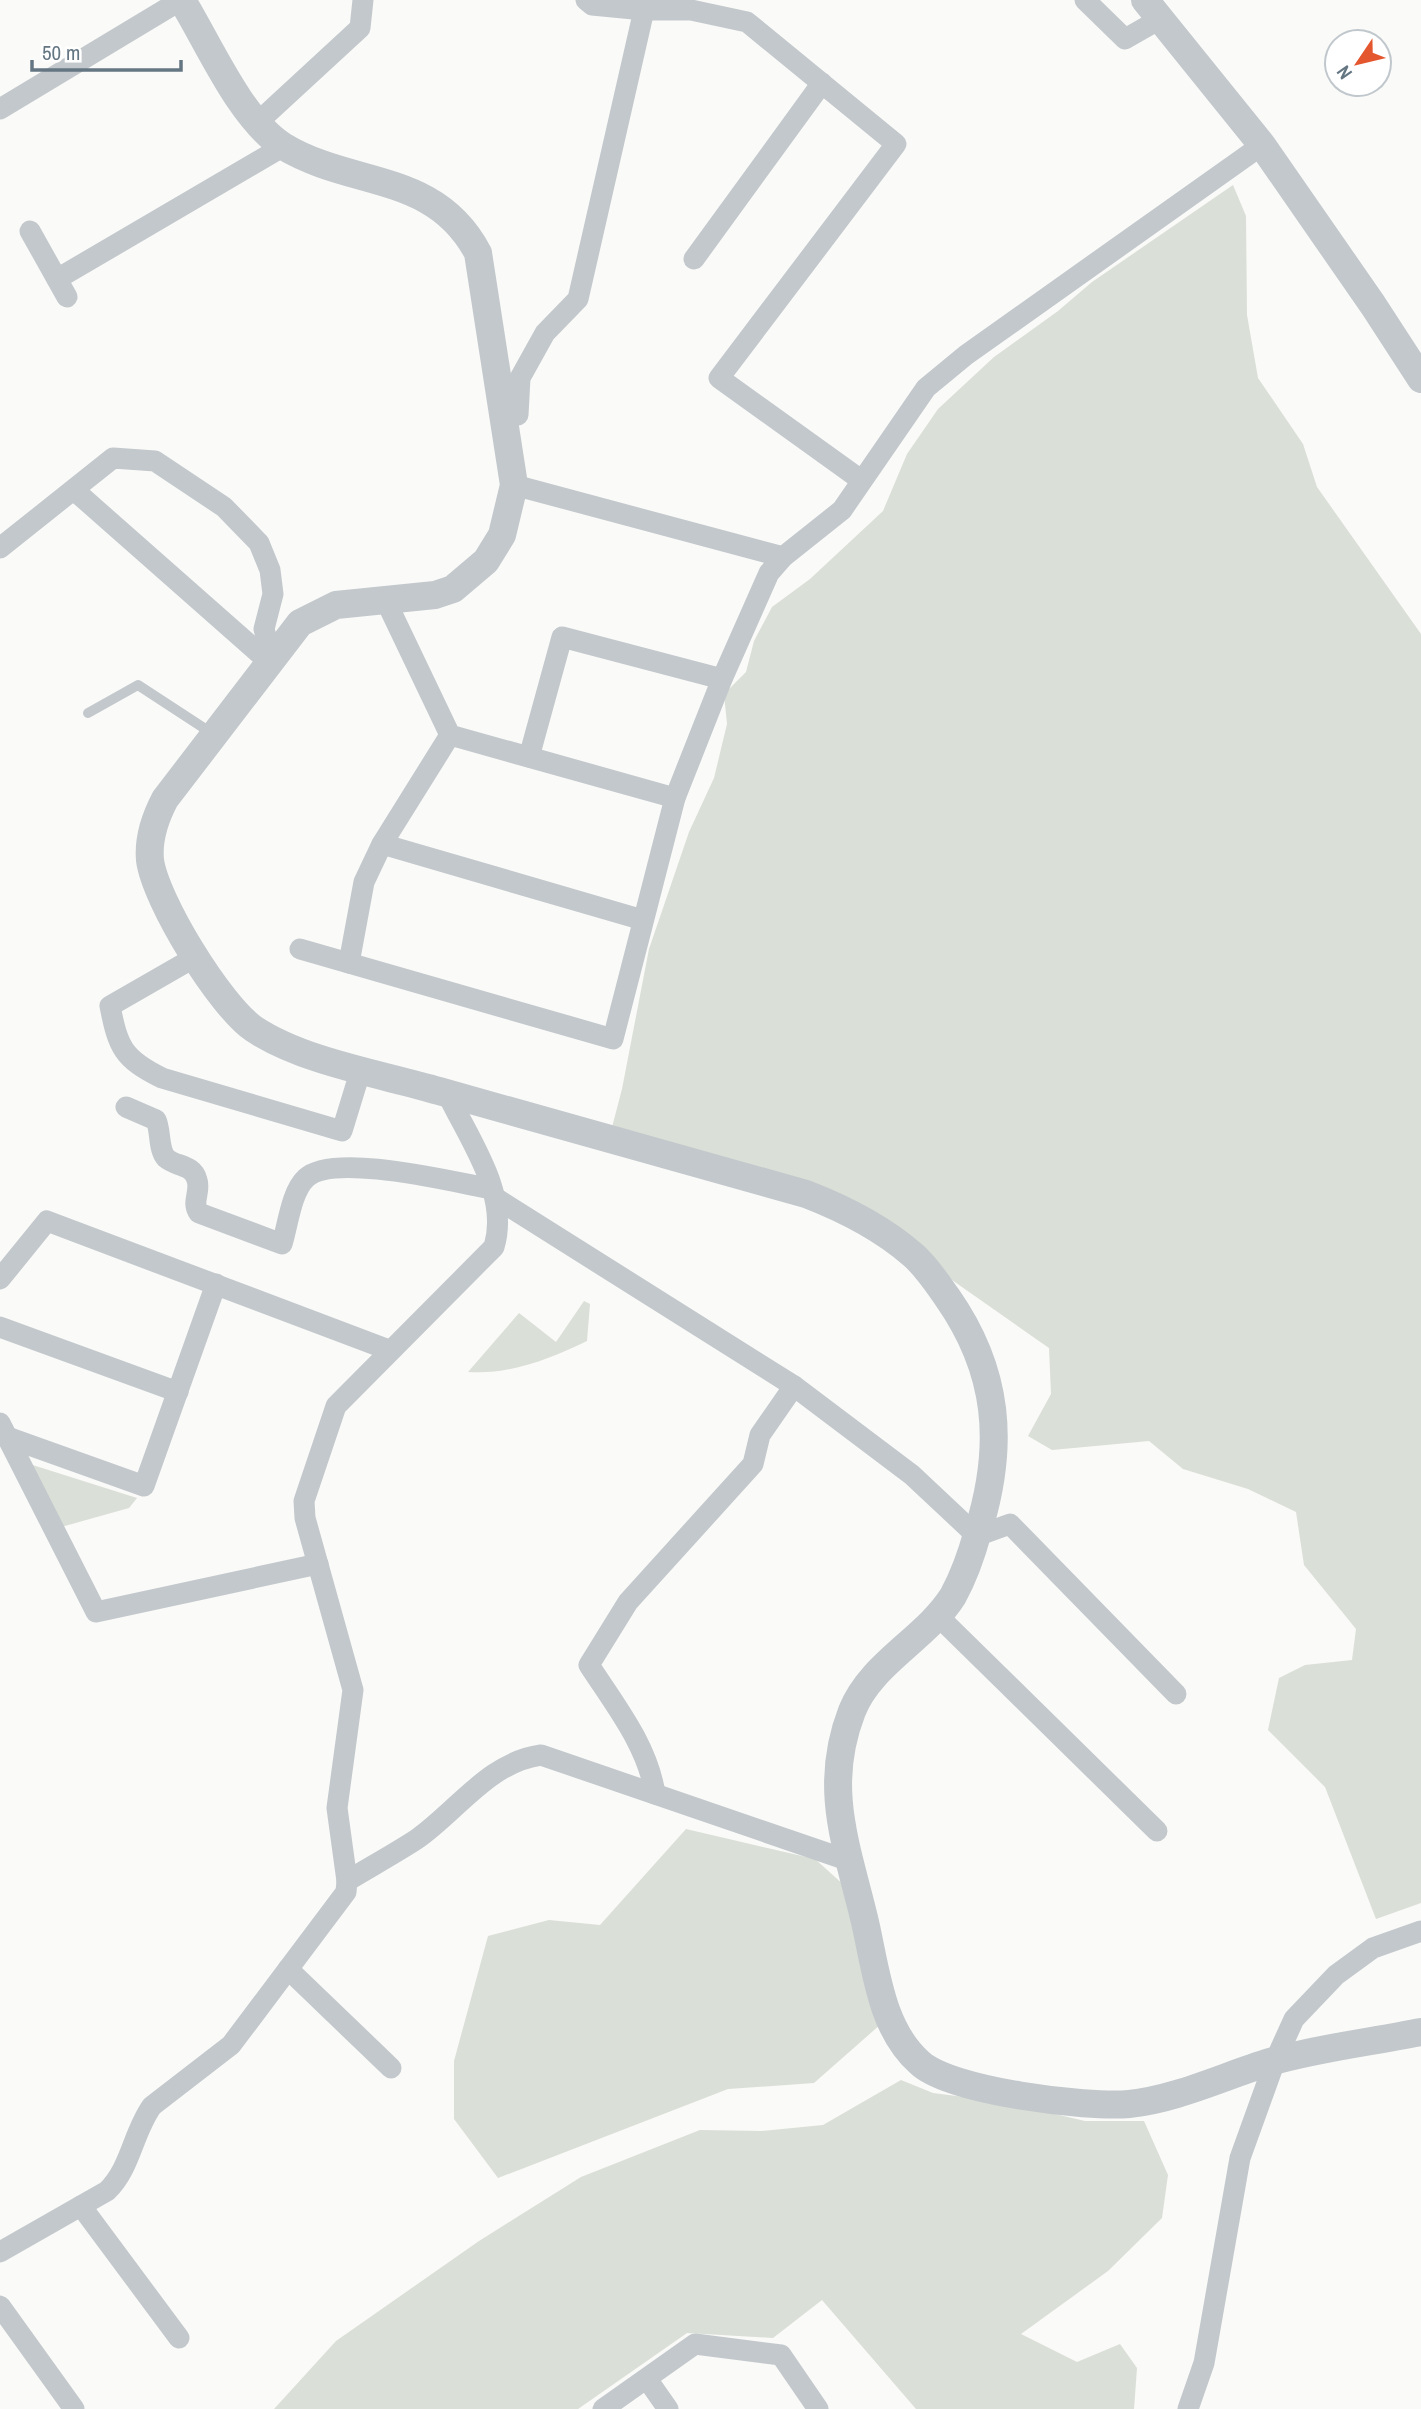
<svg xmlns="http://www.w3.org/2000/svg" width="1421" height="2409" viewBox="0 0 1421 2409" font-family="'Archivo Narrow',sans-serif">
  <style>
    .green { fill: #dadfd7 }
    .lines { fill: none; stroke-linecap: round; stroke-linejoin: round }
    .service { stroke: #c3c8cc; stroke-width: 10 }
    .minor { stroke: #c3c8cc; stroke-width: 21 }
    .tertiary { stroke: #c3c8cc; stroke-width: 28 }
  </style>
  <rect width="100%" height="100%" fill="#fafaf8"/>
  <g class="green">
    <polygon points="1233,185 1246,216 1247,315 1258,378 1303,444 1317,487 1421,634 1421,1903 1376,1919 1325,1787 1268,1730 1279,1678 1305,1665 1352,1660 1356,1629 1304,1565 1296,1512 1248,1489 1183,1469 1149,1441 1052,1450 1028,1436 1051,1394 1049,1348 892,1238 610,1135 622,1089 649,949 689,832 714,778 727,724 724,694 746,672 754,641 772,607 810,579 883,511 907,454 938,409 994,357 1058,311 1092,282"/>
    <path d="M584 1301 590 1304 587 1341C550 1359 509 1375 468 1372L519 1313 556 1342Z"/>
    <polygon points="20,1461 137,1498 129,1508 54,1529"/>
    <polygon points="686,1829 815,1859 845,1886 881,2024 814,2083 728,2089 498,2178 454,2119 454,2061 488,1936 549,1920 600,1925"/>
    <polygon points="901,2080 933,2093 1003,2102 1085,2121 1144,2121 1168,2175 1162,2218 1108,2271 1021,2334 1077,2362 1120,2344 1137,2368 1134,2409 916,2409 822,2300 773,2338 687,2333 578,2409 274,2409 336,2341 479,2241 581,2177 700,2130 761,2131 823,2125"/>
  </g>
  <g class="lines">
    <polyline class="service" points="88,713 138,685 213,734"/>
    <g class="minor">
      <polyline points="586,0 592,5 644,10 691,10 747,22 896,144 719,378 861,480"/>
      <polyline points="1085,0 1125,39 1160,19"/>
      <polyline points="0,109 181,0"/>
      <polyline points="258,122 360,28 363,0"/>
      <polyline points="30,231 67,297"/>
      <polyline points="694,259 822,83"/>
      <polyline points="57,279 284,146"/>
      <polyline points="503,415 518,415 520,378 545,333 578,299 644,10"/>
      <polyline points="514,485 783,557"/>
      <polyline points="74,490 268,661"/>
      <polyline points="0,548 113,458 155,461 224,507 259,543 270,570 273,594 264,629 272,658"/>
      <polyline points="385,599 450,735 675,798"/>
      <polyline points="529,757 562,637 722,679"/>
      <polyline points="382,844 643,920"/>
      <polyline points="300,949 613,1039 675,798 722,679 769,573 783,557 842,510 926,388 966,355 1262,145"/>
      <path d="M197 956 110 1006C118 1047 123 1059 162 1078L342 1131 361 1069"/>
      <polyline points="349,963 364,882 382,844 450,735"/>
      <path d="M126 1107 156 1120C161 1130 158 1149 166 1158 176 1167 193 1164 197 1180 201 1192 191 1202 199 1213L282 1244C288 1225 291 1192 306 1178 333 1152 453 1182 492 1189"/>
      <polyline points="497,1199 794,1386 912,1475 977,1536 1010,1524 1176,1694"/>
      <polyline points="0,1279 47,1221 389,1350"/>
      <polyline points="0,1327 178,1392"/>
      <polyline points="0,1423 96,1612 318,1564"/>
      <polyline points="7,1437 144,1486 216,1284"/>
      <polyline points="939,1617 1157,1831"/>
      <path d="M655 1794C648 1746 615 1705 589 1665L628 1602 753 1464 760 1435 794 1386"/>
      <path d="M347 1881C370 1867 394 1854 417 1839 457 1811 489 1762 541 1755L850 1861"/>
      <polyline points="288,1969 391,2068"/>
      <polyline points="81,2206 179,2338"/>
      <path d="M0 2252 107 2191C131 2168 133 2132 152 2106L231 2045 346 1892 347 1881 337 1808 353 1690 305 1518 304 1501 336 1406 494 1247C510 1194 469 1140 447 1093"/>
      <polyline points="0,2306 74,2409"/>
      <polyline points="647,2379 668,2409"/>
      <polyline points="603,2409 695,2344 781,2355 818,2409"/>
      <polyline points="1188,2409 1204,2363 1240,2158 1275,2061 1294,2019 1336,1975 1373,1948 1421,1931"/>
    </g>
    <g class="tertiary">
      <polyline points="1145,0 1262,145 1373,305 1421,379"/>
      <path d="M186 7C211 49 242 120 283 146 352 188 435 171 478 253L514 485 502 535 486 561 453 589 435 595 336 605 300 623 165 799C155 818 148 838 150 860 155 900 220 1006 254 1029 304 1062 381 1074 439 1091 561 1125 684 1160 806 1194 845 1209 881 1227 913 1255 926 1266 937 1283 947 1297 999 1371 1005 1445 978 1531 972 1553 964 1576 953 1596 926 1639 871 1663 852 1711 822 1788 847 1846 865 1922 876 1970 881 2029 920 2063 950 2091 1087 2108 1129 2104 1177 2099 1224 2076 1270 2062 1318 2048 1371 2042 1421 2032"/>
    </g>
  </g>
  <g transform="translate(1358 63) rotate(235)"><circle r="33" fill="#ffffff" stroke="#c1c8cd" stroke-width="2"/>
  <path d="M0-5L12 26L0 18L-12 26Z" fill="#e4572e"/>
  <text y="-10" font-size="19" font-weight="bold" text-anchor="middle" fill="#657683">N</text>
  </g>
  <path d="M32 60v10h149v-10" fill="none" stroke="#657683" stroke-width="3.5"/>
  <text x="42" y="60" font-size="21" fill="#657683" stroke="#ffffff" stroke-width="5" paint-order="stroke">50 m</text>
</svg>
